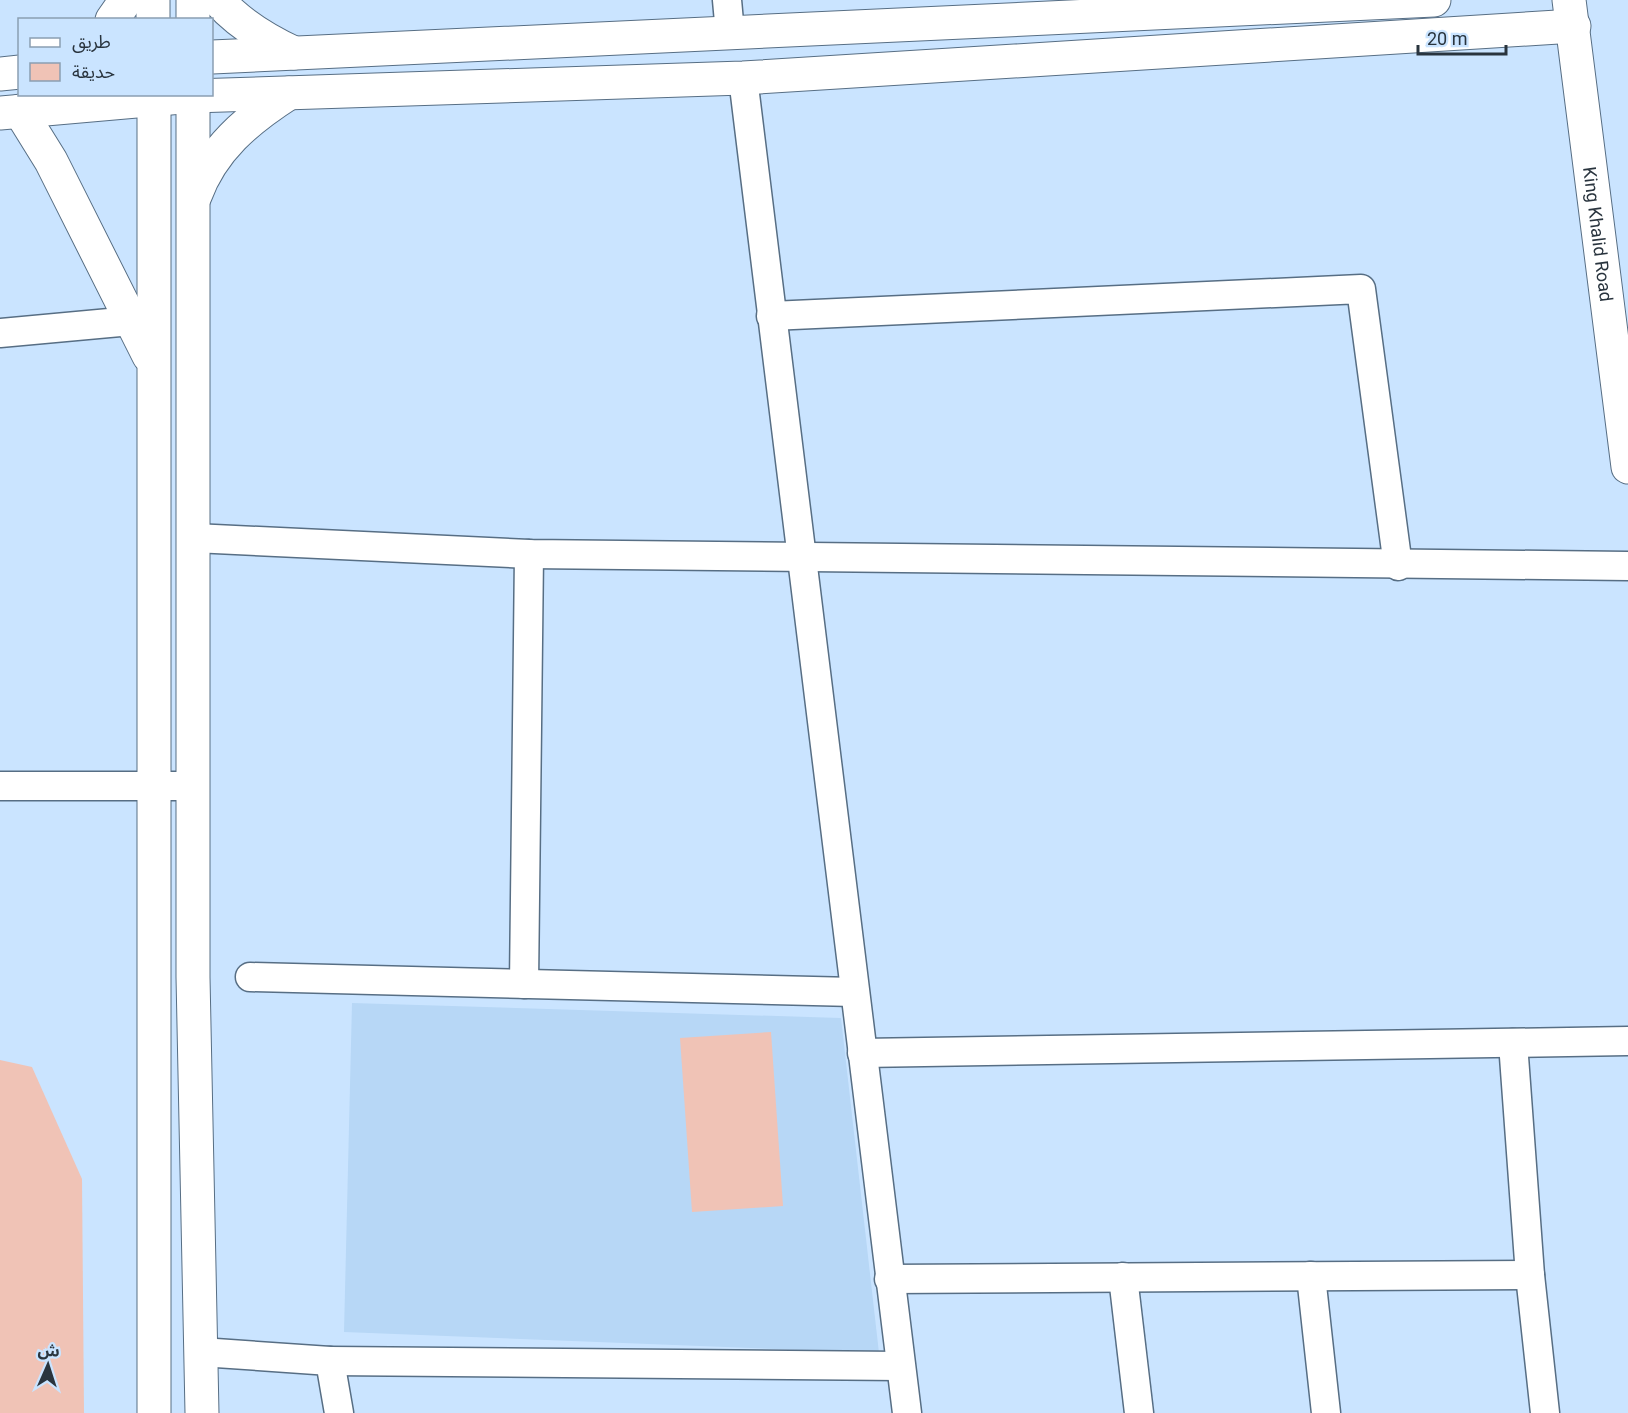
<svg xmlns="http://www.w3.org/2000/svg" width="1628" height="1413" viewBox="0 0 1628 1413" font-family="Roboto,'Noto Sans Arabic',sans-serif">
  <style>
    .built { fill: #b7d7f6 }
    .green { fill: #f0c3b6 }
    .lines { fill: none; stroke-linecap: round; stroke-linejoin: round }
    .street-casing { stroke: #576e84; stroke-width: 31 }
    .secondary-casing { stroke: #576e84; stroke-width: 35 }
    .primary-casing { stroke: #576e84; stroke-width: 35 }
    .street { stroke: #fff; stroke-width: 28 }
    .secondary { stroke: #fff; stroke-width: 33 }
    .primary { stroke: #fff; stroke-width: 33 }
    .labels { text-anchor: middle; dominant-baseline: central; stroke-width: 5; stroke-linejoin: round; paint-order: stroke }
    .street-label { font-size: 18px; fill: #29343e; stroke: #cae4ff }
  </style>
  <rect width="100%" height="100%" fill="#cae4ff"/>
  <polygon class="built" points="352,1003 841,1018 879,1353 344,1332"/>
  <g class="green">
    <polygon points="771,1032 783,1206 692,1212 680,1038"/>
    <polygon points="0,1060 32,1067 82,1179 84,1413 0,1413"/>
  </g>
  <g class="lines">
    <g class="street-casing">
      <g id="street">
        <polyline points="727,0 730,33"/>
        <polyline points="743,78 907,1413"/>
        <polyline points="771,316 1361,289 1398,566"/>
        <polyline points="0,333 131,321"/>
        <polyline points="194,538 529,554 1628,566"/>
        <polyline points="0,786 193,786"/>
        <polyline points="250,977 854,992"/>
        <polyline points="524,984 529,554"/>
        <polyline points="1513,1043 1530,1275 1545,1413"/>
        <polyline points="862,1053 1628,1041"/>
        <polyline points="1311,1276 1326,1413"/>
        <polyline points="1123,1277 1139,1413"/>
        <polyline points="889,1279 1530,1275"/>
        <polyline points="201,1352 330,1361 339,1413"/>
        <polyline points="330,1361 900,1366"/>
      </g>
    </g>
    <g class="secondary-casing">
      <g id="secondary">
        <polyline points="212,57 1434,0"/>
        <polyline points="0,74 20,72"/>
        <polyline points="0,113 193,96 743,78 1574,26"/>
      </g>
    </g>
    <g class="primary-casing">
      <g id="primary">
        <polyline points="153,0 153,20"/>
        <polyline points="193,0 193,20"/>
        <path d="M218 0C239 24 266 40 294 53"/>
        <path id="s1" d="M1569 0 1628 467"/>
        <polyline points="112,20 126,0"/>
        <polyline points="154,94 154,1413"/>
        <polyline points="193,94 193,977 202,1413"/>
        <polyline points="20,111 51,161 149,356"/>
        <path d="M195 196C212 149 247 120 289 93"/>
      </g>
    </g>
    <use href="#street" class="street"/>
    <use href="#secondary" class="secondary"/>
    <use href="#primary" class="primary"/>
  </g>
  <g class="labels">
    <g class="street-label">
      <text stroke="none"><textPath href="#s1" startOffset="236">King Khalid Road</textPath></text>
    </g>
  </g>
  <rect x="18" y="18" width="195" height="78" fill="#cae4ff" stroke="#8a9eb2" stroke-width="1.5"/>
  <rect x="30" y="38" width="30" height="9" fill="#ffffff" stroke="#8a9eb2" stroke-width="1.5"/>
  <text x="72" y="48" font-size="18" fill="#29343e">طريق</text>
  <rect x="30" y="63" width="30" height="18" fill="#f0c3b6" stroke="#8a9eb2" stroke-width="1.5"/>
  <text x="72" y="78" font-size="18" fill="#29343e">حديقة</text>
  <g transform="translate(48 1365) rotate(3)" stroke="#cae4ff" stroke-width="4.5" paint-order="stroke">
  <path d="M0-4.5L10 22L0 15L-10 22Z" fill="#29343e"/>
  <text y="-9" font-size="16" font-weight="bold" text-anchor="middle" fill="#29343e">ش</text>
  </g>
  <path d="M1418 45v9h88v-9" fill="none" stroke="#29343e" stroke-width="3"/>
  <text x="1427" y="45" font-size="18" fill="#29343e" stroke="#cae4ff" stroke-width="4.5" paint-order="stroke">20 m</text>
</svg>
